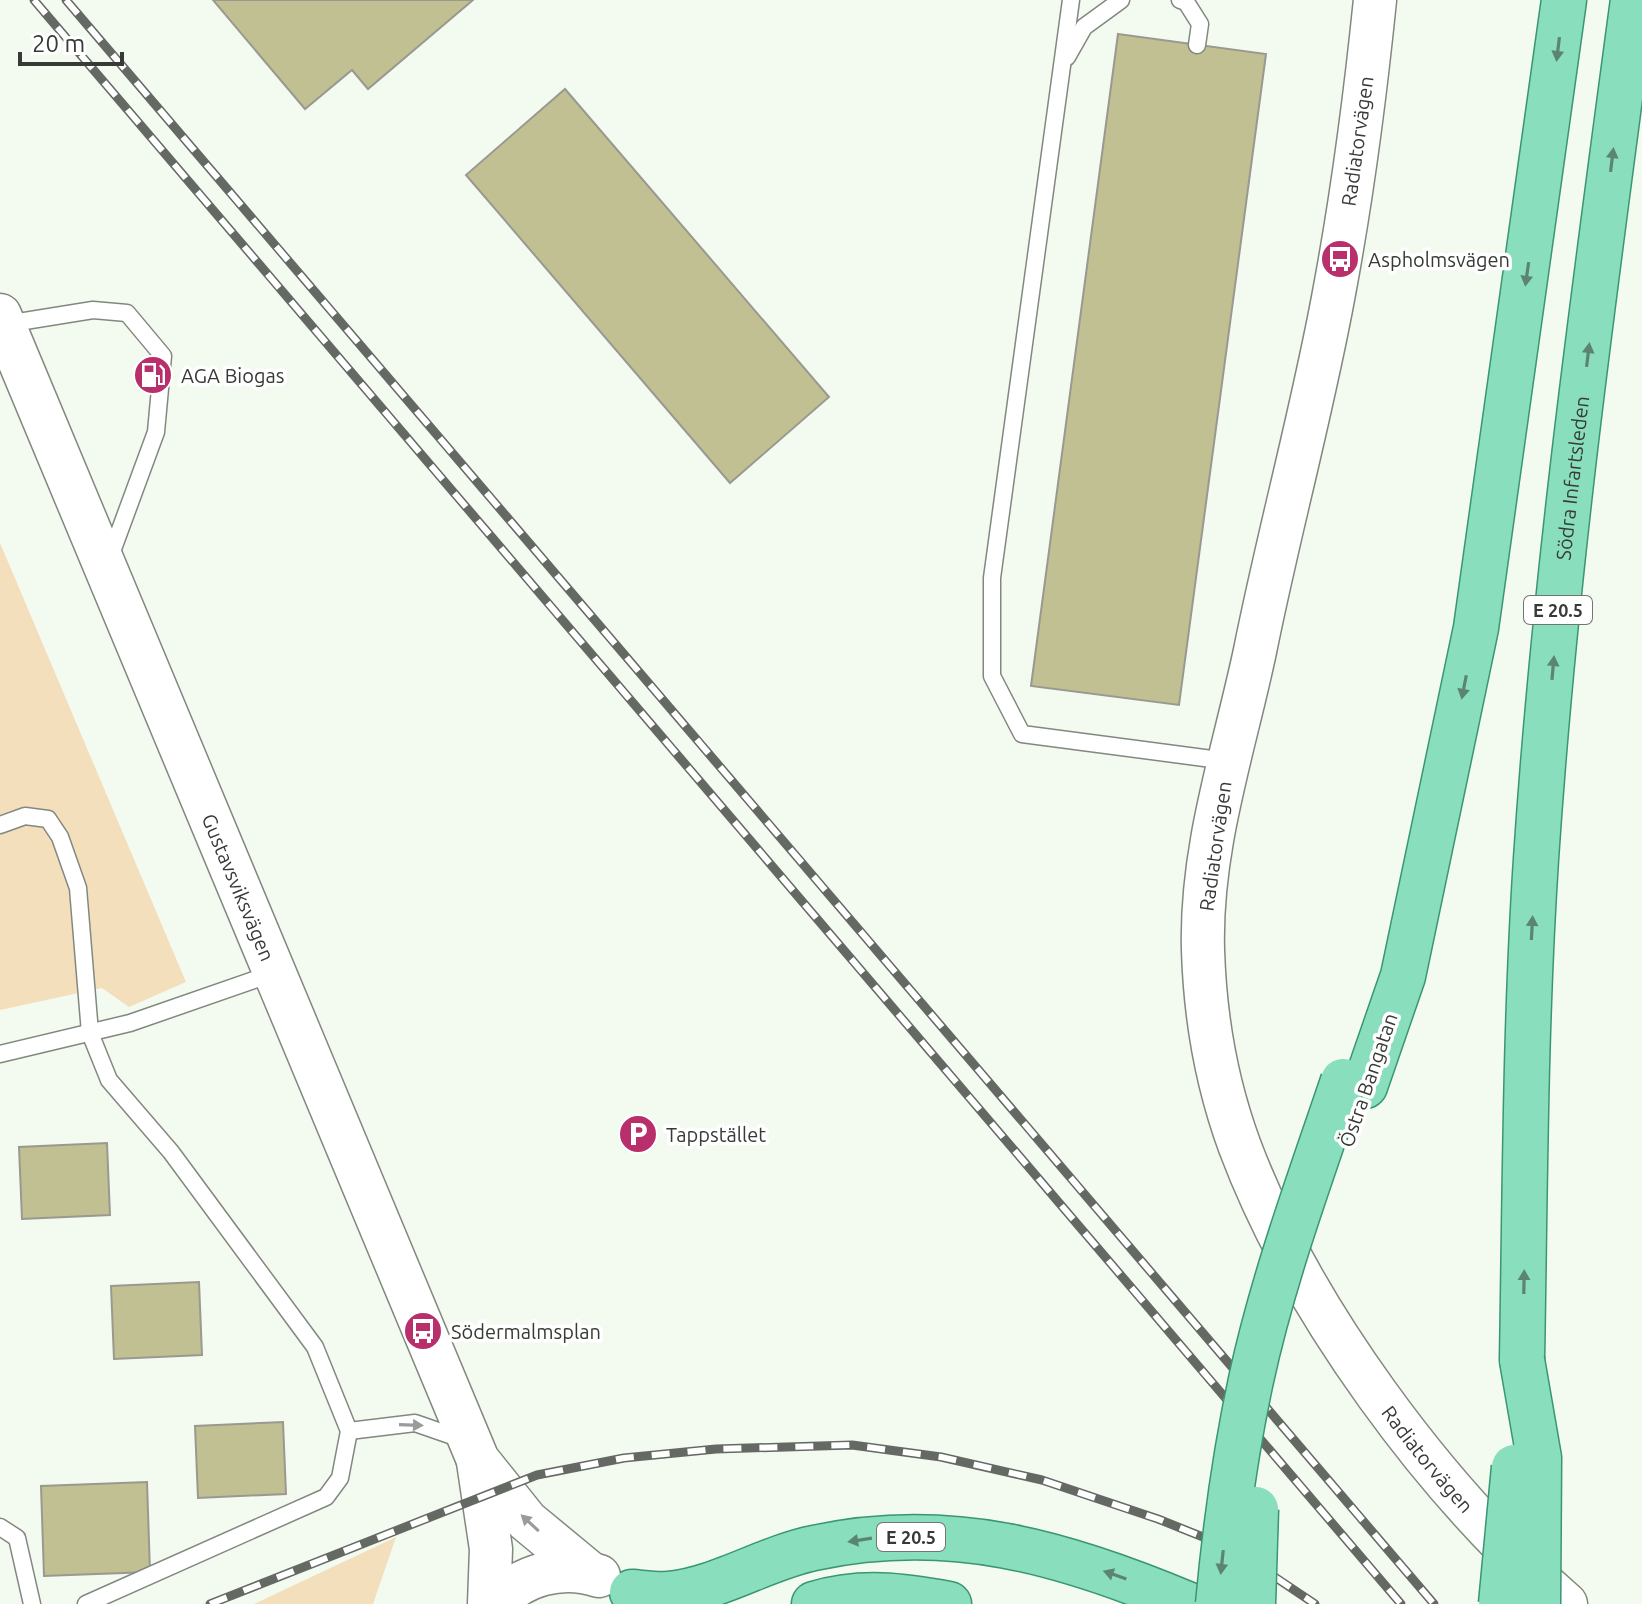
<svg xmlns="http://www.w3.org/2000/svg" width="1642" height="1604" viewBox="0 0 1642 1604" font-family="Ubuntu,sans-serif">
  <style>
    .green { fill: #f4dfbd }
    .building { fill: #c0c092; stroke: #99998f; stroke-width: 2 }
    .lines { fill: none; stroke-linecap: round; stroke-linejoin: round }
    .lane-casing { stroke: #82887f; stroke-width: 19 }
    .secondary-casing { stroke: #82887f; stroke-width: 45 }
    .primary-casing { stroke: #3a9671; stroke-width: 47 }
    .lane { stroke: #fff; stroke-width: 16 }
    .secondary { stroke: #fff; stroke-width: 42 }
    .primary { stroke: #89debd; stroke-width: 44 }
    .rail-casing { stroke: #656964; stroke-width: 9 }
    .rail { stroke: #fff; stroke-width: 6; stroke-dasharray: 18; stroke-linecap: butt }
    .primary-bridge-casing { stroke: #3a9671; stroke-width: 47; stroke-linecap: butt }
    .primary-bridge { stroke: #89debd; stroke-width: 44 }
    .oneway { fill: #5c8473 }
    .oneway2 { fill: #9b9c9a }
    .labels { text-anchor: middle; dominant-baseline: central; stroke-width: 7; stroke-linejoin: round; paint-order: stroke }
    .shield { fill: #fff; stroke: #737572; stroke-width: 2 }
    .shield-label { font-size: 18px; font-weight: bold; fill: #373a36 }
    .street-label { font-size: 20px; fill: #373a36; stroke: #fff }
    .poi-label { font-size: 20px; fill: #373a36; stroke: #fff; text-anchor: start }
  </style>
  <rect width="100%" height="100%" fill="#f3faf0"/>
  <g class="green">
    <polygon points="0,543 186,982 129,1007 102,988 0,1010"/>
    <polygon points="396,1537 373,1604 254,1604"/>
  </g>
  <g class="building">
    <polygon points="213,0 473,0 368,89 352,70 305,109"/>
    <polygon points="1118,34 1266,54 1179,705 1031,686"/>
    <polygon points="565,89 829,397 730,483 466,175"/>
    <polygon points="107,1143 110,1215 22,1219 19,1147"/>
    <polygon points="199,1282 202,1355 114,1359 111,1286"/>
    <polygon points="283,1422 286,1494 198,1498 195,1426"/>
    <polygon points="147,1482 150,1572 44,1576 41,1486"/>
  </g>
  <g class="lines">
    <g class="lane-casing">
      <g id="lane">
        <polyline points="1071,0 992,578 992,676 1022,734 1227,761"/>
        <polyline points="1180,0 1186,2 1200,24 1197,45"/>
        <polyline points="1067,57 1084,27 1121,0"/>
        <polyline points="6,324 93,310 127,313 163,356 156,432 110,557"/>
        <polyline points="0,825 25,816 48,819 60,837 78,888 90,1033 109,1080 171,1152 315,1347 349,1431 340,1478 326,1497 86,1604"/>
        <polyline points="0,1054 130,1023 274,973"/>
        <polyline points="349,1431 415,1423 464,1440"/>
        <polyline points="0,1527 17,1538 32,1604"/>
      </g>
    </g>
    <g class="secondary-casing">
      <g id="secondary">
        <path id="s1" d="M1375 0C1365 98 1352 197 1334 293 1312 413 1279 531 1255 651 1234 750 1200 848 1203 950 1205 1016 1217 1085 1240 1147 1301 1309 1435 1491 1566 1604"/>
        <path id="s2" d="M0 315 478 1460 527 1521 590 1573"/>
        <polyline points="478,1462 491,1549 489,1604"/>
        <path d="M496 1604C521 1574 562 1564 599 1576"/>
      </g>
    </g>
    <g class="primary-casing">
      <g id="primary">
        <polyline points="1365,1086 1403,976 1476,628 1564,0"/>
        <path id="s3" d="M1522 1360C1525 1193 1525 1026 1536 859 1555 572 1595 285 1633 0"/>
        <path d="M632 1592C644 1593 657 1595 669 1594 719 1589 765 1558 814 1548 949 1519 1063 1552 1187 1604"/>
        <path d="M814 1604C859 1590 903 1595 949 1604"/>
      </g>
    </g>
    <use href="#lane" class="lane"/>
    <use href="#secondary" class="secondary"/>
    <use href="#primary" class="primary"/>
    <g class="rail-casing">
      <g id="rail">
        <polyline points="34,0 1401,1604"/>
        <polyline points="66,0 1434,1604"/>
        <polyline points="210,1604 537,1475 624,1458 716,1449 852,1445 941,1457 1042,1480 1158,1519 1233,1549 1315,1604"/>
      </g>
    </g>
    <use href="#rail" class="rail"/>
    <g class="primary-bridge-casing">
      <g id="primary-bridge">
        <polyline points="1522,1360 1539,1458 1538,1604"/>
        <path d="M1218 1604C1225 1529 1235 1454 1251 1380 1273 1278 1310 1179 1343 1081"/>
        <polyline points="1253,1604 1256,1509"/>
        <polyline points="1501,1604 1514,1467"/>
      </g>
    </g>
    <use href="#primary-bridge" class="primary-bridge"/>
  </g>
  <defs><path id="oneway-solid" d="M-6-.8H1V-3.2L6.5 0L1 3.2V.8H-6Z" transform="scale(2)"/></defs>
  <g class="oneway">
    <use href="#oneway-solid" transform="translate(1558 49) rotate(97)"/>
    <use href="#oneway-solid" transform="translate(1612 160) rotate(-83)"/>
    <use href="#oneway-solid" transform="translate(1527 274) rotate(98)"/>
    <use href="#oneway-solid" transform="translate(1588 355) rotate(-83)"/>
    <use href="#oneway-solid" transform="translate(1553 668) rotate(-85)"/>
    <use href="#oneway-solid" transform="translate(1464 687) rotate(101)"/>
    <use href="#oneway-solid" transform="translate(1532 928) rotate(-87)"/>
    <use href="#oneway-solid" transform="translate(1524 1282) rotate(-89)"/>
    <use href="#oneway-solid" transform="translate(860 1540) rotate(171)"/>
    <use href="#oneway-solid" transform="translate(1222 1562) rotate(96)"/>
    <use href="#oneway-solid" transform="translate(1115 1575) rotate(-161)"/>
  </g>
  <g class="oneway2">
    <use href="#oneway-solid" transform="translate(411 1425) rotate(2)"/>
    <use href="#oneway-solid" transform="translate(530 1523) rotate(-137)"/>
  </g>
  <defs>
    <g id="bus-disc" transform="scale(2)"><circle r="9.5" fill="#b92f6c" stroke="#fff"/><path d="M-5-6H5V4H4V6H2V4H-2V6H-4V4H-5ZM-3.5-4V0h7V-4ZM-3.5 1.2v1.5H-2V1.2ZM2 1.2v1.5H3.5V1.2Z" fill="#fff"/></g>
    <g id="fuel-disc" transform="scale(2)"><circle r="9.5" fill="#b92f6c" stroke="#fff"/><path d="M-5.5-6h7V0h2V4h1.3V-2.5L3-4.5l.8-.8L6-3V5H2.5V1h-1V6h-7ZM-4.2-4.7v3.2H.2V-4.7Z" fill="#fff"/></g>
    <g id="parking-disc" transform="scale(2)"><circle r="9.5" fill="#b92f6c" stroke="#fff"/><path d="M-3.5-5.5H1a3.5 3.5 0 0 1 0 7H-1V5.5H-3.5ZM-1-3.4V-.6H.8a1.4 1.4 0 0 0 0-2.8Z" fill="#fff"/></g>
  </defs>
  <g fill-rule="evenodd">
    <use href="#bus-disc" x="1340" y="259"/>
    <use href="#fuel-disc" x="153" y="375"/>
    <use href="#parking-disc" x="638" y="1134"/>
    <use href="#bus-disc" x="423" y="1331"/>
  </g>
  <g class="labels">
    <g class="shield">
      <rect x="1524" y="596" width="68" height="28" rx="6"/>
      <rect x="877" y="1523" width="68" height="28" rx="6"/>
    </g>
    <g class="shield-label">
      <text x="1558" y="610">E 20.5</text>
      <text x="911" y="1537">E 20.5</text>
    </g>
    <g class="street-label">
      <text transform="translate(1357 141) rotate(-82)">Radiatorvägen</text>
      <text stroke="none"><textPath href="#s3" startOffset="884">Södra Infartsleden</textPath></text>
      <text transform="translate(1215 846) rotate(-82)">Radiatorvägen</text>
      <text stroke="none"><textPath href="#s2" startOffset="620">Gustavsviksvägen</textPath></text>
      <text transform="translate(1368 1080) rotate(-71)">Östra Bangatan</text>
      <text stroke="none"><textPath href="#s1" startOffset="1534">Radiatorvägen</textPath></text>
    </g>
    <g class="poi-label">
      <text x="1368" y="259">Aspholmsvägen</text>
      <text x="181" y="375">AGA Biogas</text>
      <text x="666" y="1134">Tappstället</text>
      <text x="451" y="1331">Södermalmsplan</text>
    </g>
  </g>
  <path d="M20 52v12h102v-12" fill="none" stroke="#373a36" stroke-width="4"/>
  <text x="32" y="52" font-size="24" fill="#373a36" stroke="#ffffff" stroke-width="6" paint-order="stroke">20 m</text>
</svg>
